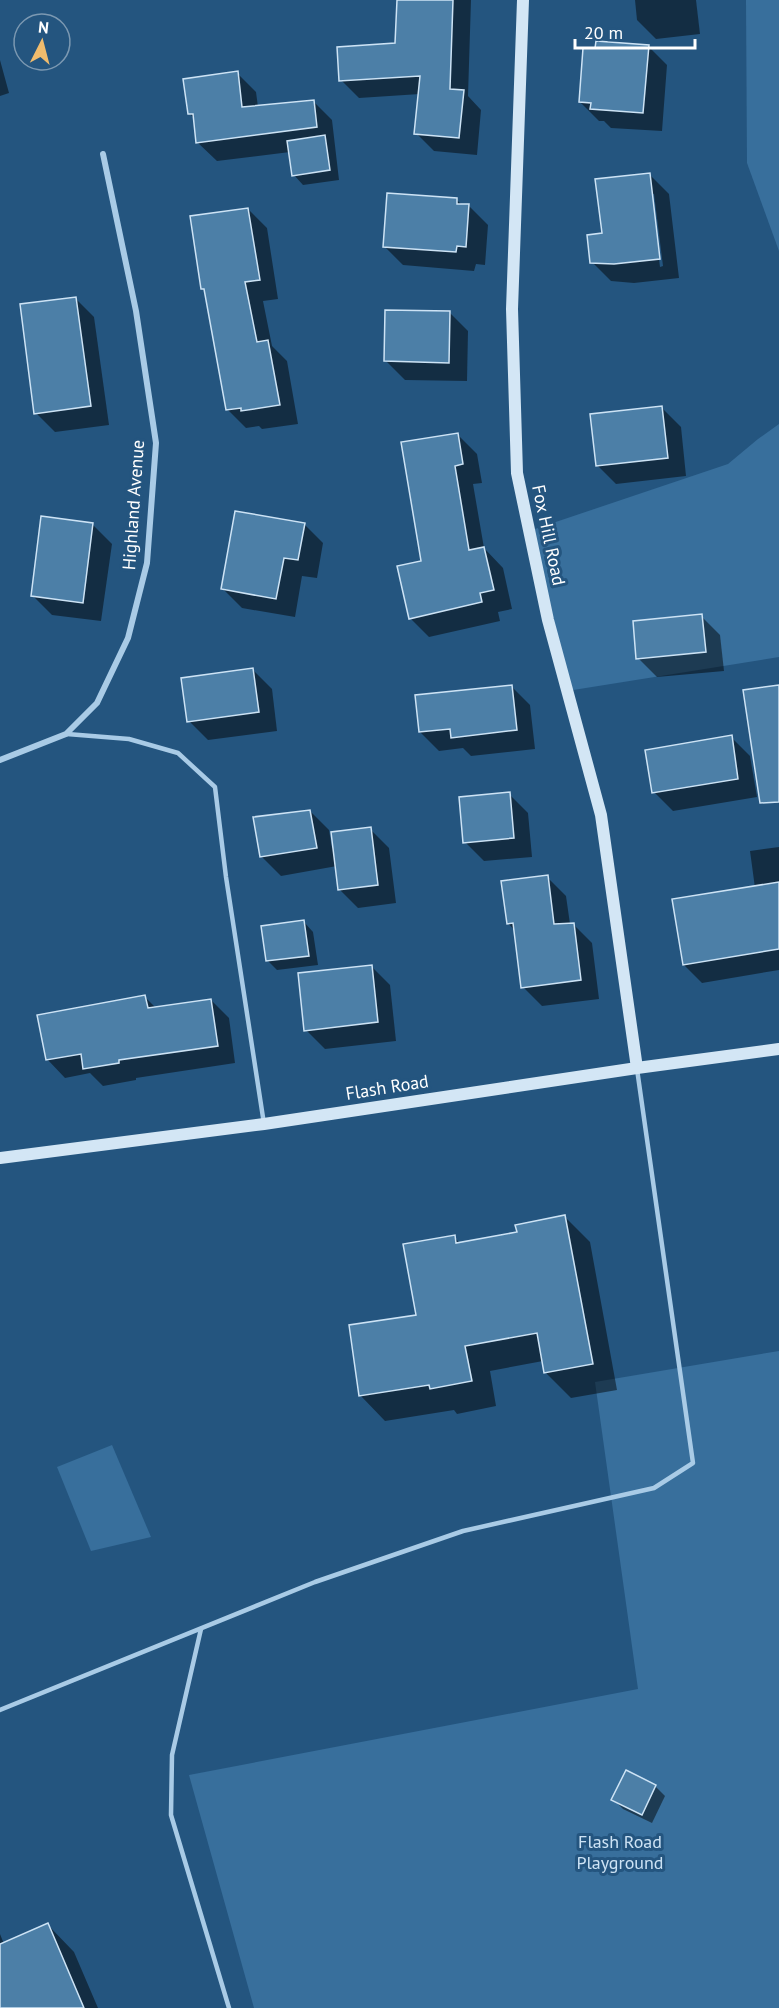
<svg xmlns="http://www.w3.org/2000/svg" width="779" height="2008" viewBox="0 0 779 2008" font-family="'PT Sans',sans-serif">
  <style>
    .green { fill: #386f9c }
    .shadow { fill: #0007; fill-rule: evenodd }
    .building { fill: #4c7fa7; stroke: #cde3f5; stroke-width: 1.5 }
    .lines { fill: none; stroke-linecap: round; stroke-linejoin: round }
    .lane { stroke: #a9cbe6; stroke-width: 4.5 }
    .street { stroke: #a9cbe6; stroke-width: 6 }
    .secondary { stroke: #d3e6f5; stroke-width: 12 }
    .labels { text-anchor: middle; dominant-baseline: central; stroke-width: 6; stroke-linejoin: round; paint-order: stroke }
    .street-label { font-size: 18px; fill: #fff; stroke: #24557f }
    .park-label { font-size: 18px; fill: #cde3f5; stroke: #24557f }
  </style>
  <rect width="100%" height="100%" fill="#24557f"/>
  <g class="green">
    <polygon points="746,0 779,0 779,251 747,163"/>
    <polygon points="779,424 779,657 567,691 529,531 728,464 758,439"/>
    <polygon points="779,1351 779,2008 254,2008 189,1775 638,1689 595,1382"/>
    <polygon points="112,1445 151,1537 91,1551 57,1467"/>
  </g>
  <g class="shadow">
    <polygon points="398,0 471,0 468,96 481,110 477,155 434,151 416,133 420,94 359,98 341,80 397,44"/>
    <polygon points="635,0 696,0 700,34 656,39 637,20"/>
    <polygon points="648,46 667,65 662,131 611,128 604,121 599,121 580,102"/>
    <polygon points="0,60 9,93 0,96"/>
    <polygon points="237,73 256,92 258,107 313,101 332,120 339,180 303,185 294,175 290,152 217,161 197,142 195,119 190,114"/>
    <path d="M650 175 669 194 679 278 634 283 611 281 592 262 603 234ZM651 194H654L663 266 660 267Z"/>
    <polygon points="457,200 462,205 469,206 488,225 485,265 476,264 474,271 403,265 384,246"/>
    <polygon points="248,209 267,228 278,299 263,301 272,346 287,361 298,424 262,429 259,426 246,428 227,409 206,292 202,288"/>
    <polygon points="75,298 94,317 109,425 55,432 36,413"/>
    <polygon points="449,312 468,331 467,381 405,380 386,361"/>
    <polygon points="662,408 681,427 686,476 616,484 597,465"/>
    <polygon points="458,435 477,454 482,483 473,484 484,548 503,568 512,609 498,612 500,621 429,637 410,618 423,562"/>
    <polygon points="304,524 323,543 317,578 302,576 295,617 242,608 223,589"/>
    <polygon points="93,525 112,544 101,621 52,615 33,596"/>
    <polygon points="701,616 720,635 724,671 657,677 638,658"/>
    <polygon points="253,670 272,689 277,731 208,740 189,721"/>
    <polygon points="511,686 530,705 535,749 471,756 463,748 439,751 420,732"/>
    <polygon points="731,737 750,756 757,797 673,811 654,792"/>
    <polygon points="509,794 528,813 532,857 484,861 465,842"/>
    <polygon points="310,811 329,830 332,848 370,829 389,848 396,903 358,908 339,889 337,866 281,876 262,857 255,819"/>
    <polygon points="779,847 779,970 702,983 684,965 755,888 750,851"/>
    <polygon points="547,877 566,896 570,924 573,924 592,943 599,999 542,1006 523,987 515,931 508,923"/>
    <polygon points="304,922 313,932 318,965 277,970 267,960"/>
    <polygon points="371,966 390,985 396,1041 325,1049 306,1030"/>
    <polygon points="144,996 156,1008 211,1000 229,1018 235,1063 136,1078 136,1080 103,1086 90,1073 65,1078 47,1059"/>
    <polygon points="565,1217 590,1242 617,1390 571,1398 546,1373 543,1361 490,1371 496,1406 457,1414 454,1410 385,1421 360,1395 418,1316 454,1237 461,1244 519,1233"/>
    <polygon points="655,1786 665,1796 652,1823 623,1809 613,1799"/>
    <polygon points="48,1925 74,1952 98,2008 0,2008 0,1934 4,1944"/>
  </g>
  <g class="building">
    <polygon points="397,0 453,0 450,89 464,90 459,138 414,134 420,76 339,81 337,47 395,43"/>
    <polygon points="596,41 649,45 643,113 590,109 591,103 579,102 583,48 595,48"/>
    <polygon points="238,71 242,107 314,100 317,127 196,143 193,114 188,114 183,79"/>
    <polygon points="325,135 330,170 292,176 287,141"/>
    <polygon points="650,173 660,259 614,264 590,263 587,235 602,233 595,179"/>
    <polygon points="387,193 457,198 457,204 469,204 466,247 457,246 456,252 383,247"/>
    <polygon points="248,208 260,280 245,282 257,342 268,340 280,405 241,411 241,408 226,410 204,289 201,289 190,216"/>
    <polygon points="76,297 91,406 34,414 20,304"/>
    <polygon points="385,310 450,311 449,363 384,361"/>
    <polygon points="662,406 668,458 596,466 590,414"/>
    <polygon points="458,433 463,464 455,466 469,550 484,547 494,590 480,593 482,602 409,619 397,566 421,561 401,442"/>
    <polygon points="235,511 305,523 298,560 284,558 276,599 221,589"/>
    <polygon points="41,516 93,523 83,603 31,596"/>
    <polygon points="702,614 706,652 636,659 633,621"/>
    <polygon points="253,668 259,712 187,722 181,678"/>
    <polygon points="512,685 517,730 451,738 450,729 419,732 415,695"/>
    <polygon points="779,685 779,802 760,803 743,690"/>
    <polygon points="732,735 738,779 652,793 645,750"/>
    <polygon points="510,792 514,838 463,843 459,797"/>
    <polygon points="310,810 317,848 260,857 253,817"/>
    <polygon points="371,827 378,885 338,890 331,832"/>
    <polygon points="548,875 554,924 574,923 581,980 521,988 513,923 507,924 501,881"/>
    <polygon points="779,882 779,949 683,965 672,899"/>
    <polygon points="304,920 309,956 266,961 261,926"/>
    <polygon points="372,965 378,1022 304,1031 298,973"/>
    <polygon points="145,995 148,1008 211,999 218,1046 119,1060 119,1063 83,1069 81,1054 46,1060 37,1015"/>
    <polygon points="565,1215 593,1364 544,1373 537,1333 465,1346 472,1381 430,1389 429,1385 359,1396 349,1325 416,1315 403,1244 455,1235 456,1243 517,1232 515,1225"/>
    <polygon points="626,1770 656,1785 642,1815 611,1800"/>
    <polygon points="48,1923 84,2008 0,2008 0,1944"/>
  </g>
  <g class="lines">
    <g class="lane">
      <polyline points="67,734 129,739 178,753 215,787 226,877 264,1124"/>
      <polyline points="201,1629 172,1755 171,1815 229,2008"/>
      <polyline points="0,1710 315,1582 463,1531 654,1488 693,1463 637,1069"/>
    </g>
    <polyline class="street" points="0,760 66,734 97,703 128,638 147,563 156,443 136,311 103,154"/>
    <g class="secondary">
      <polyline points="523,0 512,309 517,473 548,620 601,815 637,1068"/>
      <polyline points="0,1158 264,1124 637,1068 779,1049"/>
    </g>
  </g>
  <g class="labels">
    <g class="street-label">
      <text transform="translate(133 505) rotate(-86)">Highland Avenue</text>
      <text transform="translate(549 535) rotate(78)">Fox Hill Road</text>
      <text transform="translate(387 1087) rotate(-9)">Flash Road</text>
    </g>
    <g class="park-label">
      <text x="620" y="1841">Flash Road<tspan x="620" dy="21">Playground</tspan></text>
    </g>
  </g>
  <g transform="translate(42 42) rotate(6)"><circle r="28" fill="#24557f" stroke="#7c99b2" stroke-width="1.5"/>
  <path d="M0-4.5L10 22L0 15L-10 22Z" fill="#f0bc6d"/>
  <text y="-9" font-size="16" font-weight="bold" text-anchor="middle" fill="#ffffff">N</text>
  </g>
  <path d="M575 39v9h120v-9" fill="none" stroke="#ffffff" stroke-width="3"/>
  <text x="584" y="39" font-size="18" fill="#ffffff" stroke="#24557f" stroke-width="4.5" paint-order="stroke">20 m</text>
</svg>
